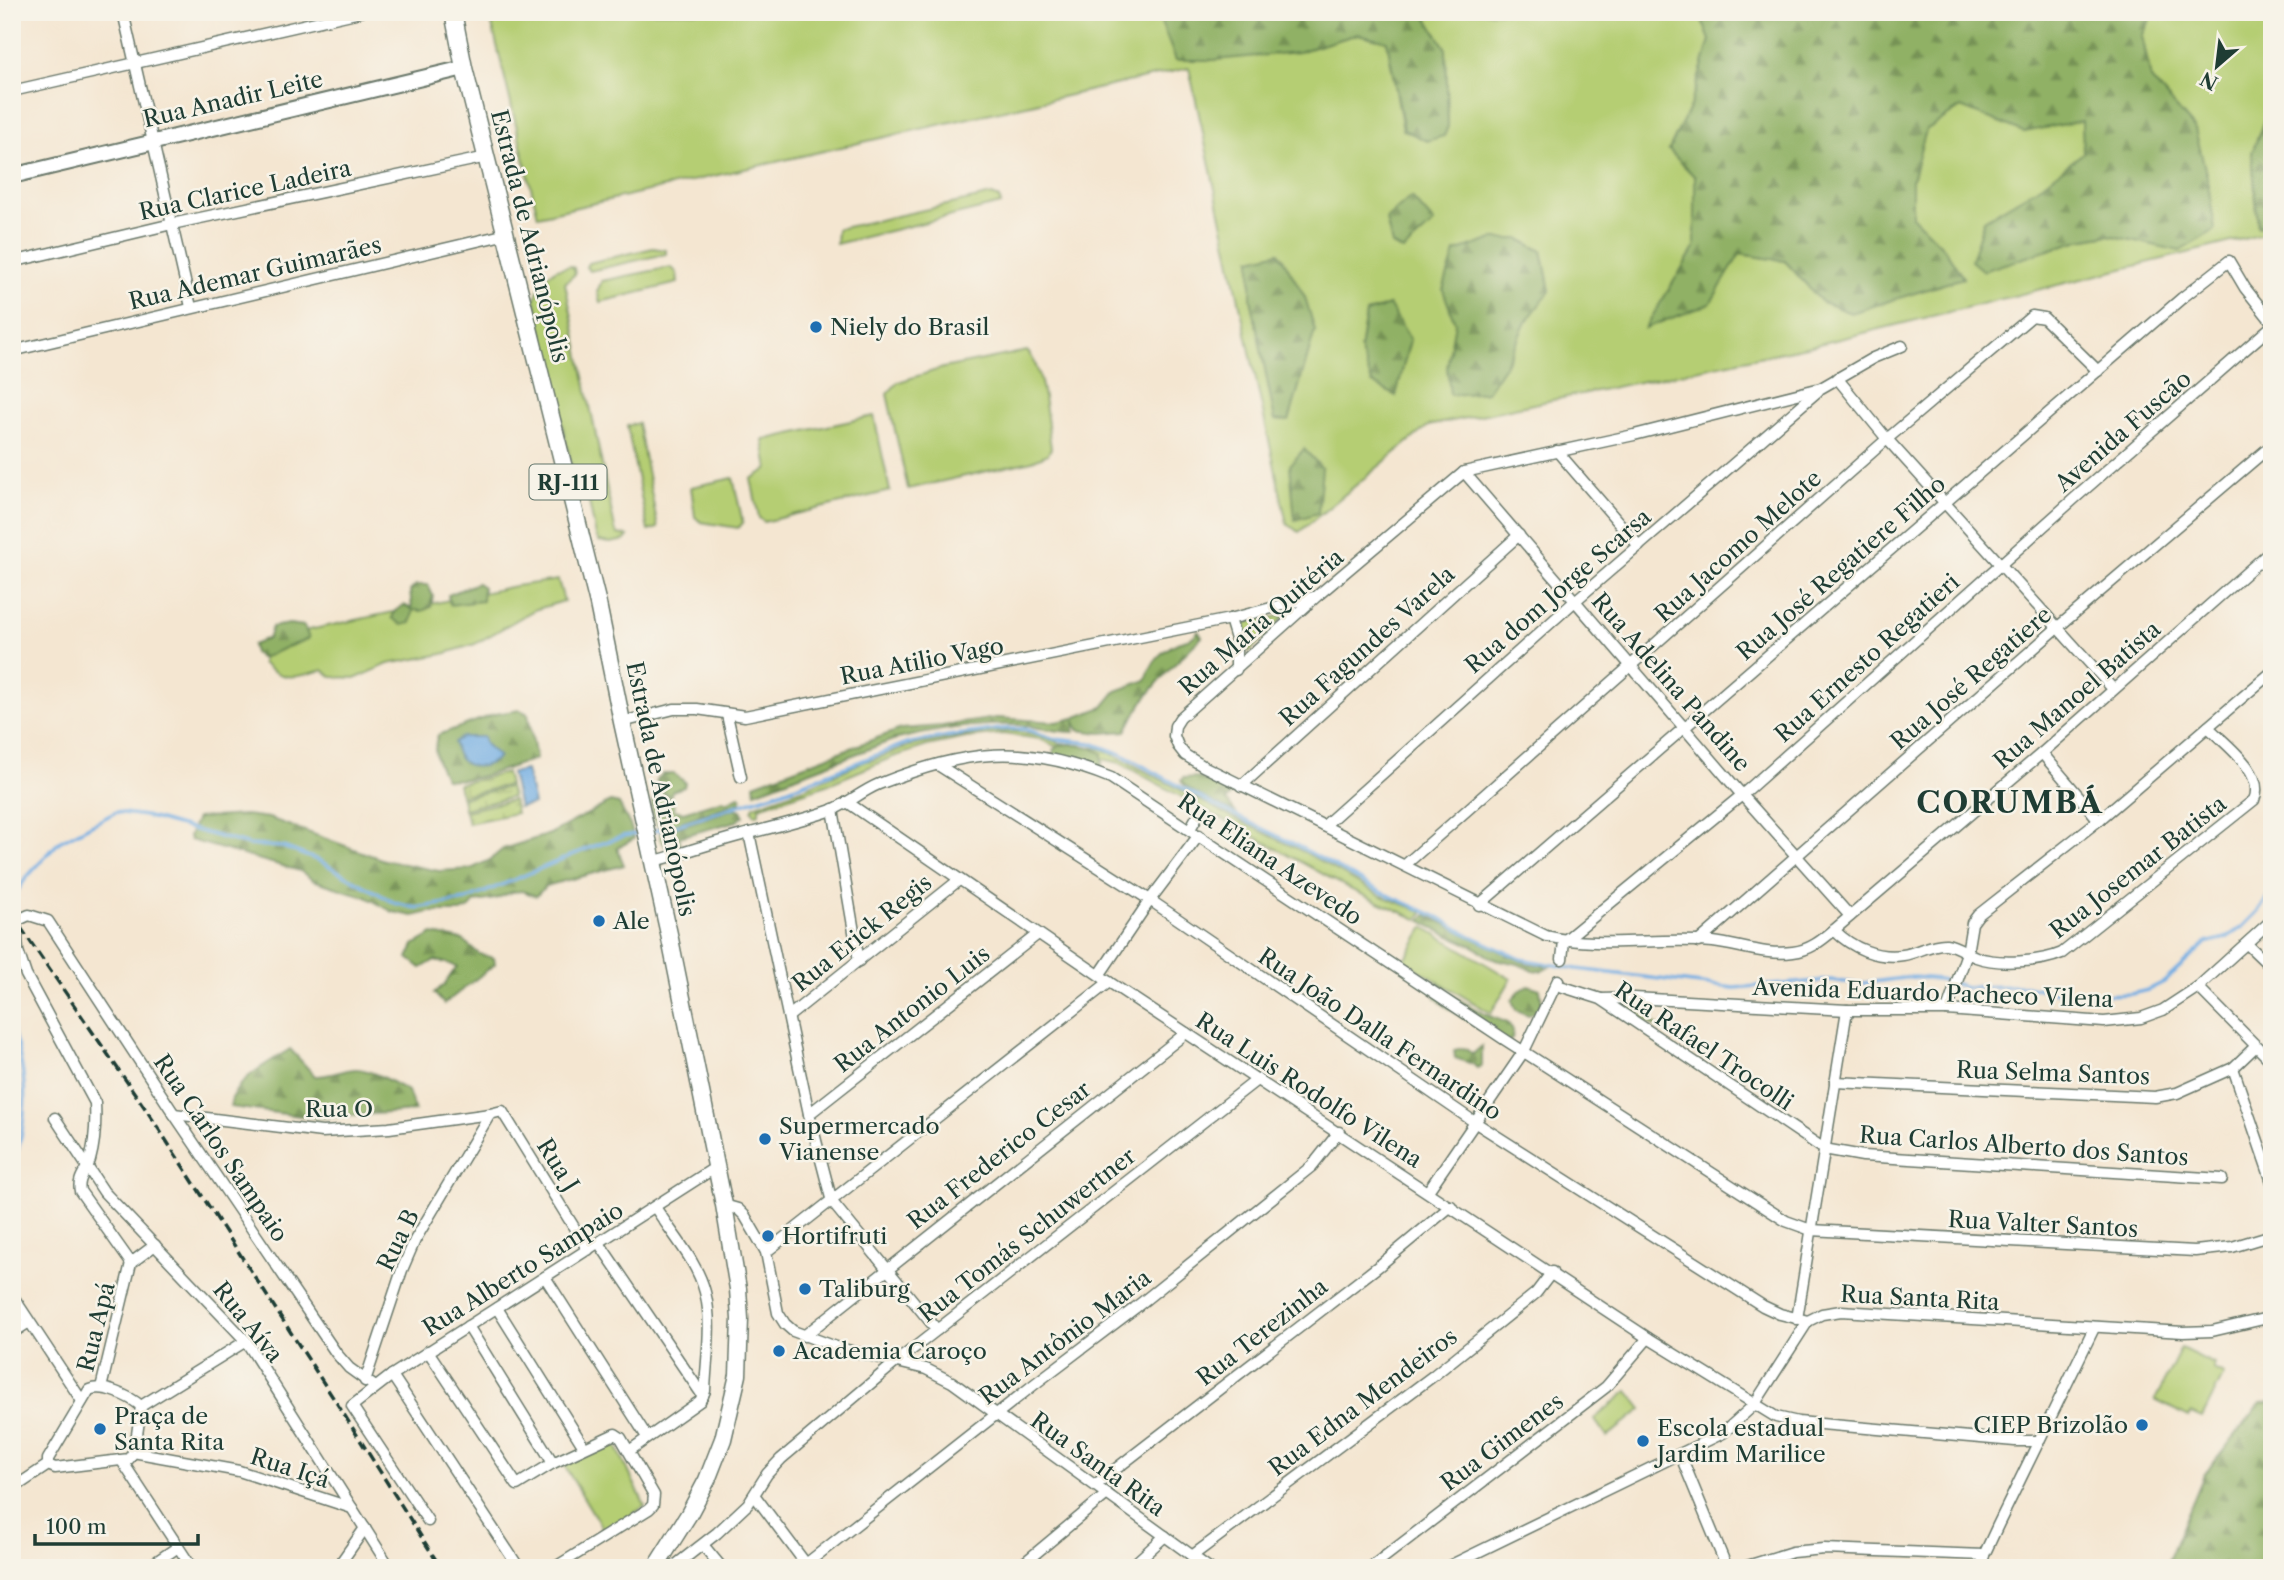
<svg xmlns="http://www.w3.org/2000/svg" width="2284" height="1580" viewBox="0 0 2284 1580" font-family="'Libre Caslon Text',serif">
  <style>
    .green { fill: #b5ce73; stroke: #6a8654; stroke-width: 2; fill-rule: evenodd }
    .forest { fill: url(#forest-firs); stroke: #58774c; stroke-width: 2 }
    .wetland { fill: url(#wetland-marsh); stroke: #6a8654; stroke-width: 2 }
    .park { fill: url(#park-crowns); stroke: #6a8654; stroke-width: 2 }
    .water { fill: #72ade3; stroke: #48758c; stroke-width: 2 }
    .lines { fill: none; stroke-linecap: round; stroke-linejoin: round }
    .stream { stroke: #72ade3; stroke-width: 3.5 }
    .street-casing { stroke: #6a786b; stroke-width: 13 }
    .secondary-casing { stroke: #6a786b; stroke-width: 18 }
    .primary-casing { stroke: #6a786b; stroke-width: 19 }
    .street { stroke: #fff; stroke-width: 10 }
    .secondary { stroke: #fff; stroke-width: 14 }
    .primary { stroke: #fff; stroke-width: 16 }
    .rail { stroke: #1f3d34; stroke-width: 3.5; stroke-dasharray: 10 5; stroke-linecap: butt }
    .poi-dot { fill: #1f6fb2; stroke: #f7f3e8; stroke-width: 2.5 }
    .labels { text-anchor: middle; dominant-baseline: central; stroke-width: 5; stroke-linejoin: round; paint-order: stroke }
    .shield { fill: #f7f3e8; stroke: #60746a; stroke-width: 2 }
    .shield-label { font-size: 21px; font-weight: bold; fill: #1f3d34 }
    .street-label { font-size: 23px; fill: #1f3d34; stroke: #f7f3e8 }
    .poi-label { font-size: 23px; fill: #1f3d34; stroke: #f7f3e8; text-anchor: start }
    .district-label { font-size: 30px; font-weight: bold; letter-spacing: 2px; fill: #1f3d34; stroke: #f7f3e8 }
  </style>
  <defs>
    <pattern id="forest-firs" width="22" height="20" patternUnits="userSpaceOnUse" patternTransform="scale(1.75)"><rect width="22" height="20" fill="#90b165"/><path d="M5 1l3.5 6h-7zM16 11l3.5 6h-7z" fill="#759154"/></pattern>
    <pattern id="wetland-marsh" width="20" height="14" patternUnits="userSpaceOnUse" patternTransform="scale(1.75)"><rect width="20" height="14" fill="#b5ce73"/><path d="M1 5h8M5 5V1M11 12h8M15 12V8" fill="none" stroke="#93a85f"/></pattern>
    <pattern id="park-crowns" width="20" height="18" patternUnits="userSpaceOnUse" patternTransform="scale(1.75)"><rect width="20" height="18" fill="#b5ce73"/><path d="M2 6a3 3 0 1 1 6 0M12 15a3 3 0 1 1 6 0" fill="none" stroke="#93a85f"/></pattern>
  </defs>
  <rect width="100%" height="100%" fill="#f7f3e8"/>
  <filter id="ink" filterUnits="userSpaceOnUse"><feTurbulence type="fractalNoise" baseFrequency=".0143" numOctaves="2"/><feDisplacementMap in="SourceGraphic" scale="14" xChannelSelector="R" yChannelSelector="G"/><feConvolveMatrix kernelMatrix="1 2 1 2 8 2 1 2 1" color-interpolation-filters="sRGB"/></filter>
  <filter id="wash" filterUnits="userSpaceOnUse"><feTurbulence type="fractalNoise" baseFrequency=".00686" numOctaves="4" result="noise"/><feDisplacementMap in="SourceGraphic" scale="28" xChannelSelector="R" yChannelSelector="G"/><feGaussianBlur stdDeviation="1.57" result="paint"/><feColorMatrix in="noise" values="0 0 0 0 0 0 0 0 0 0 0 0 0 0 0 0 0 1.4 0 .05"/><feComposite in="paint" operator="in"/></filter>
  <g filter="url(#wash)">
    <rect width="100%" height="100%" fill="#f4e6d1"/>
    <g class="green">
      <path d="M489 12H1157L1176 60 1298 52 1358 34 1387 41 1403 130 1444 136 1448 126 1446 49 1423 12H1699L1710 40 1691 104 1669 150 1695 177V247L1646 327 1710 304 1739 254 1785 261 1822 302 1851 313 1963 278 1944 248 1912 217V180L1926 130 1961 107 2024 132 2082 120 2084 153 2039 187 2080 240 2109 235 2180 251 2195 129 2151 79 2142 36 2154 12H2272V99L2252 153 2258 227 2272 224V232L1811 346 1428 426 1299 532 1287 524 1189 68 538 216ZM1493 239H1519L1542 251 1550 291 1525 322 1507 362 1487 392 1451 395C1440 339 1471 289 1493 239ZM1251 259 1315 330 1289 421 1275 420 1251 298ZM1388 305 1410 340 1396 395 1360 350 1366 313Z"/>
      <polygon points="992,195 999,198 1001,204 836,244 837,229"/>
      <polygon points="653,248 666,250 666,254 590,271 586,267 588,263"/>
      <polygon points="570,266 574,268 575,274 565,283 615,529 618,534 628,536 625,540 610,543 599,541 596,536 589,502 577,481 571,464 535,299 539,288 548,281 546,276 557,269"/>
      <polygon points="671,267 677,273 678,283 600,302 597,291 602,281"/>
      <path d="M1027 351C1044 368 1047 423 1051 448L1048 454 1032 461 908 489 887 394 898 382 943 368Z"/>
      <polygon points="874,416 890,491 764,522 759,518 751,479 768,469 763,440"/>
      <polygon points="638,423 658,528 648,531 627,426"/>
      <polygon points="733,478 743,523 738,528 701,522 695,517 691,487"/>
      <path d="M558 580 564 601 534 610 475 644 443 654 388 664 357 678 332 677 323 670C296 677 285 683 262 663V640L515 586Z"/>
      <polygon points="1012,731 1035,734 1060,743 1103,749 1234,818 1304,852 1382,896 1424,912 1417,919 1352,890 1120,763 1103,759 1091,763 1063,754 1055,746 1040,739 1003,734 966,738 927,746 893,757 824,786 759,807 759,813 756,815 752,810 754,806 805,788 865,761 873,760 909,746 989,732"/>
      <polygon points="1424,927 1511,979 1491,1013 1404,961"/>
      <polygon points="1631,1002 1644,1003 1638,1004 1635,1010 1675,1038 1632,1014 1630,1011"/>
      <polygon points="2181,1348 2214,1364 2213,1369 2224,1374 2202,1418 2191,1413 2189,1417 2155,1400"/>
      <polygon points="1628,1391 1642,1409 1607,1437 1594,1419"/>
      <polygon points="614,1441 645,1506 605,1533 564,1465"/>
    </g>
    <g class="forest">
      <polygon points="1157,12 1423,12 1446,49 1448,126 1444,136 1427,141 1404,130 1387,41 1358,34 1298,52 1215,60 1176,60"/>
      <polygon points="1699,12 2154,12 2142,36 2151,79 2195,129 2207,177 2215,230 2180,251 2109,235 2080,240 1983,271 1971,261 1984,220 2039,187 2083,153 2082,121 2024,132 1961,107 1926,130 1912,180 1912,216 1944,248 1963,278 1851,313 1822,302 1785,261 1740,254 1710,304 1645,328 1695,247 1695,177 1669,150 1691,104 1710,40"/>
      <polygon points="2272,99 2272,224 2258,227 2252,153"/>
      <polygon points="1411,197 1434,223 1403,251 1392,245 1386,219"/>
      <polygon points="1493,239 1519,239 1542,251 1550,291 1526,322 1507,362 1487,392 1450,395 1447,367 1455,323 1443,290 1455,252"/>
      <polygon points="1279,252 1305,297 1315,330 1289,421 1275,420 1251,298 1251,259"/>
      <polygon points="1389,305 1410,339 1396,396 1372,383 1360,350 1366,313"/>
      <polygon points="1304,449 1322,468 1318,513 1295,520 1290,465"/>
      <polygon points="477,583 483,587 482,601 450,605 448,595"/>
      <polygon points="416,585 428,585 433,596 431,607 422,611 413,610 411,623 402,625 392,618 395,611 404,605 412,609 410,591"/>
      <path d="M289 624 304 626 309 638C301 643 295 644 287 647 277 651 271 656 260 658L254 653 252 645 268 639 272 627Z"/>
      <path d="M1198 631 1202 637C1172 666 1144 693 1126 731L1101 733 1078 730 1075 721 1074 732C1055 732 1037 727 1019 725 978 722 932 731 893 740L755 792 754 784 901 729 942 726 997 718 1057 722 1074 718 1103 707 1116 691 1146 680C1153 658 1163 649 1184 640 1191 638 1194 637 1198 631Z"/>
      <path d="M520 710 528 714 536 759C507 767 476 783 446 779 438 765 431 751 438 735L495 714Z"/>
      <polygon points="1070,744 1090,747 1102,753 1102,765 1099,770 1054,756 1054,750 1059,745"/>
      <polygon points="663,774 674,774 685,782 684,787 672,791 670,797 656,786 657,779"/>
      <path d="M1200 777 1210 784 1217 779 1226 782 1232 793 1226 800 1235 812C1220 806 1190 794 1181 781L1183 778Z"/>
      <path d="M662 794 673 803 674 810 683 812 723 800 727 802 739 796 742 798 740 802 666 827 658 826C653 815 645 798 662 794Z"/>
      <polygon points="610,802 619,804 631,827 634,839 617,848 624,865 553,884 546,886 536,896 522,891 512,892 495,899 475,902 470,908 461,912 430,912 413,916 393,912 366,897 313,880 300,871 190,840 189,836 197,818 245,815 269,818 384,860 439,871 471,869 490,860 503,849 550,834"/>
      <polygon points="735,808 741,810 744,816 737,821 679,837 681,845 666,847 660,839 660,833"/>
      <polygon points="1427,915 1513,957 1526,963 1549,967 1542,971 1532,970 1518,964 1491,958 1473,946 1439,931 1420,920"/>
      <polygon points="433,934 463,940 479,954 494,958 495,964 444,1004 434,993 444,985 457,966 435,960 421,968 408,958 414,945"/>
      <polygon points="1434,983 1444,985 1447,992 1484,1014 1508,1023 1513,1031 1512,1039 1504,1045 1444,1005 1436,998"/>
      <polygon points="1528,985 1540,989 1542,1001 1536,1013 1528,1015 1516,1010 1512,1000 1519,991"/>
      <polygon points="1482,1046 1482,1066 1477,1068 1473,1064 1455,1058 1454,1050 1464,1048 1473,1054"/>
      <path d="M290 1049 315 1076C329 1077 341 1070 355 1069 369 1068 395 1084 408 1091L415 1111 317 1118 230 1107C232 1080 269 1063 290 1049Z"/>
      <polygon points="2272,1402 2272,1568 2165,1568 2204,1475 2261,1403"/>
    </g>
    <g class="wetland">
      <polygon points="506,773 509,785 461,796 458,784"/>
      <polygon points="509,787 512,797 464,809 462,798"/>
      <polygon points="513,800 516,813 468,823 465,811"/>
    </g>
    <polygon class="park" points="1286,615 1249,652 1235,624"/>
    <g class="water">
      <path d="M462 737H483L485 744 499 757C481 773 457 769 454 742Z"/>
      <polygon points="526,770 534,804 519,807 511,773"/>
    </g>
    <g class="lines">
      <g class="stream">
        <polyline points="651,831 668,828 789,789 905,744 948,736 1001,729 1025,729 1055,739 1091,743 1121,754 1214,805 1302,848 1381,892 1438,917 1467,934 1521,959 1577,969 1734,988 1832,980 1857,984 1911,977 1939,979 1966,987 2026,986 2072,996 2131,994 2148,990 2164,982 2206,943 2226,938 2241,928 2256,913 2272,893"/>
        <polyline points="12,894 16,893 26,878 59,842 116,812 145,816 249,845 283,847 320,861 395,903 416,908 466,900 589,848 623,836 643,833"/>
        <path d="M12 1029C26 1071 29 1105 18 1149H12"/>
      </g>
    </g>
  </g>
  <g filter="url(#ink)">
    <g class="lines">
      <g class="street-casing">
        <g id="street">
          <polyline points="123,12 191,307"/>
          <polyline points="12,91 360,12"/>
          <polyline points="12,262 172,224 487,157"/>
          <path d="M1902 346 1873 358 1821 388 1634 435 1464 472 1317 596 1180 718 1175 726 1174 736 1178 746 1185 755 1203 766 1546 936C1601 949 1657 937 1713 942 1739 945 1766 956 1793 952 1810 950 1821 941 1834 930L2042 753 2272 550"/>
          <polyline points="12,351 507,234"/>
          <polyline points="1837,378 1887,439 2113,689"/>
          <polyline points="1557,451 1639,546"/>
          <polyline points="1464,472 1742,795 1850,916"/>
          <polyline points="1230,619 1236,639 1236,670"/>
          <polyline points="727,715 741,777"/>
          <polyline points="622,722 674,709 697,709 745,716 1230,619 1313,597"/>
          <polyline points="2042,753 2099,820"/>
          <polyline points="938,765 1150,900 1476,1123 1763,1306 1780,1314 1808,1321"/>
          <polyline points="1241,786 1519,535"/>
          <polyline points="847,802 1109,982 1648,1338 1776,1417 1798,1422 2015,1441 2039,1441"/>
          <polyline points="833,809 859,961"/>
          <polyline points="1324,826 1575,601 1818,391"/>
          <polyline points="1190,829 1198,815"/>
          <polyline points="749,833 809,1114 832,1202 937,1330"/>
          <path d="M653 862C685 852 718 841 750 833 778 826 806 819 832 810 849 803 862 791 879 784 967 750 1022 742 1111 778L1504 1039 1786 1221 1811 1230 2195 1251 2232 1247 2272 1235"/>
          <polyline points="1405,865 1887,439 2032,316 2044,318 2098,371"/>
          <polyline points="1479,905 2182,298 2229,261 2245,288 2272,322"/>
          <path d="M1834 930C1852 948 1877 959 1903 955 1917 953 1932 943 1946 944 1956 945 1966 953 1976 957 1998 965 2041 962 2062 953L2254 800C2266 773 2225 744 2208 727"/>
          <polyline points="1698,942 2057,628 2272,445"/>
          <polyline points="2247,944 2272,968"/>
          <polyline points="1562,959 1564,941 1742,795 2075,498 2272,326"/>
          <polyline points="1100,974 1150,900 1199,835"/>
          <polyline points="1557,985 1601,999 1824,1149 1863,1156 2222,1179"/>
          <polyline points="2198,987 2272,1062"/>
          <polyline points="1602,999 1634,998 1847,1010 1947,1010 2104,1022 2141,1018 2163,1010 2198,987 2272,920"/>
          <polyline points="1947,1010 1967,953 1972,923 1978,915 2099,820 2272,672"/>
          <polyline points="789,1016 959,880"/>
          <polyline points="2233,1068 2272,1182"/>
          <polyline points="1835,1082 2155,1097 2177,1093 2233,1068 2255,1047"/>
          <polyline points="174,1114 322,1132 389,1128 490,1114 415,1240 402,1270 365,1381"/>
          <polyline points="490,1114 502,1111 588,1250"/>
          <polyline points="809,1114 1038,934"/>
          <polyline points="55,1118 104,1192 246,1341 390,1568"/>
          <polyline points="1428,1191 1524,1051 1558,980"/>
          <polyline points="724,1205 738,1209 745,1216 766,1252 778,1313 785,1324 793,1331 839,1348 926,1369 952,1382 1209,1568"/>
          <polyline points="599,1243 703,1396"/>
          <polyline points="766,1252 1109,982"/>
          <path d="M131 1263 80 1191C77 1178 87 1171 90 1160 95 1142 96 1122 95 1103L26 975 18 951 16 921 29 915 48 921 174 1114 336 1353 349 1368 374 1386"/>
          <polyline points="545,1277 647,1437"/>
          <polyline points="12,1295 82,1401"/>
          <polyline points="497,1308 584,1447"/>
          <polyline points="1797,1319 1847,1010"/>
          <polyline points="468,1326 553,1463"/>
          <polyline points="12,1333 29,1322"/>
          <polyline points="804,1336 1186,1033"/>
          <polyline points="428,1351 517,1485 553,1463 615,1434 621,1438 654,1495 653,1505 649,1509 554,1568"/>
          <polyline points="392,1375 519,1568"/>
          <polyline points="101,1388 131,1263 155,1245"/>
          <polyline points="141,1406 246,1341"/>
          <path d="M629 1451 700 1401 705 1391C706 1360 713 1323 705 1292 697 1261 672 1234 655 1207"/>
          <polyline points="133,1452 239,1471 352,1508"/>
          <polyline points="1680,1454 1727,1568"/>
          <polyline points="122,1461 192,1568"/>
          <polyline points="1095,1485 1380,1265 1451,1206"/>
          <path d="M12 1489 48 1465V1459L89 1390C103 1384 129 1396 141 1406L135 1449 129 1459 55 1468 48 1465"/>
          <polyline points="755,1496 809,1568"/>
          <polyline points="428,1521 352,1406 392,1375 716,1167"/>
          <polyline points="703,1545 722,1568"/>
          <polyline points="1192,1556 1433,1376 1536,1293 1552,1272"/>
          <polyline points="806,1564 1036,1383 1135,1308 1312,1166 1339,1132"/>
          <polyline points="147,1568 178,1547"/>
          <polyline points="337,1568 365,1528"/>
          <polyline points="672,1568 717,1533 748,1504 767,1474 781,1459 896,1362 1258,1079"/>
          <polyline points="1018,1568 1107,1494"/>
          <polyline points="1130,1568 1165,1536"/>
          <polyline points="1370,1568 1606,1387 1648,1338"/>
          <polyline points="1445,1568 1723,1433 1754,1405 1808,1321 1822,1314 1841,1311 2183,1332 2212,1331 2272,1317"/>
          <polyline points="1741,1568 1792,1552 1824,1549 1984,1555"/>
          <polyline points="1981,1568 1984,1555 1998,1525 2094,1328"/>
        </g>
      </g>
      <g class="secondary-casing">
        <polyline id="secondary" points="12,176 464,68"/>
      </g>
      <g class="primary-casing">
        <polyline id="primary" points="453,12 464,68 598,604 622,722 669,934 724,1205 738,1289 740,1319 738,1375 723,1439 707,1480 689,1514 655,1568"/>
      </g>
      <use href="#street" class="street"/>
      <use href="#secondary" class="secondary"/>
      <use href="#primary" class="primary"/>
      <polyline class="rail" points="12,915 149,1114 345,1416 441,1568"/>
    </g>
  </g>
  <g class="poi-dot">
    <circle cx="816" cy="327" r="7"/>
    <circle cx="599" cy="921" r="7"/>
    <circle cx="765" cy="1139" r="7"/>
    <circle cx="768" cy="1236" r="7"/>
    <circle cx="805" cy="1289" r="7"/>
    <circle cx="779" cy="1351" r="7"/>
    <circle cx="2142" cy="1425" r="7"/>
    <circle cx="100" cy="1429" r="7"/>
    <circle cx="1643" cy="1441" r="7"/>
  </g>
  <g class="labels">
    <rect class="shield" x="529.5" y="464.5" width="77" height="35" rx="5"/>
    <g class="shield-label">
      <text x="568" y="482">RJ-111</text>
    </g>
    <g class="street-label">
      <text transform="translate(233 99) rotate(-13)">Rua Anadir Leite</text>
      <text transform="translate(245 190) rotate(-12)">Rua Clarice Ladeira</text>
      <text transform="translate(530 236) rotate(76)">Estrada de Adrianópolis</text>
      <text transform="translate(255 273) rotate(-13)">Rua Ademar Guimarães</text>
      <text transform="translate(2123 431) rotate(-41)">Avenida Fuscão</text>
      <text transform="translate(1738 546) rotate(-42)">Rua Jacomo Melote</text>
      <text transform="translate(1841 568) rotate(-41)">Rua José Regatiere Filho</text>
      <text transform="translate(1558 591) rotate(-41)">Rua dom Jorge Scarsa</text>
      <text transform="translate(1261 622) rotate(-41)">Rua Maria Quitéria</text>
      <text transform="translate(1367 646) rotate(-42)">Rua Fagundes Varela</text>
      <text transform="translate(1867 658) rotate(-42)">Rua Ernesto Regatieri</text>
      <text transform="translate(922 661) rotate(-11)">Rua Atilio Vago</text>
      <text transform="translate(1971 678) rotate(-41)">Rua José Regatiere</text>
      <text transform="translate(1671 682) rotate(49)">Rua Adelina Pandine</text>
      <text transform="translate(2077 695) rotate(-41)">Rua Manoel Batista</text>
      <text transform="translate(661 789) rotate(78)">Estrada de Adrianópolis</text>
      <text transform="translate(1270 859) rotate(34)">Rua Eliana Azevedo</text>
      <text transform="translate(2138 867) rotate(-38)">Rua Josemar Batista</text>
      <text transform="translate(862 933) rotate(-39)">Rua Erick Regis</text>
      <text transform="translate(1933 993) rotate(2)">Avenida Eduardo Pacheco Vilena</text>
      <text transform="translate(912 1009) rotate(-38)">Rua Antonio Luis</text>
      <text transform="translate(1380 1034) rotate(34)">Rua João Dalla Fernardino</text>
      <text transform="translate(1704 1046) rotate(34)">Rua Rafael Trocolli</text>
      <text transform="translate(2053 1073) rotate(2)">Rua Selma Santos</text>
      <text transform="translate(1309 1090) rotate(33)">Rua Luis Rodolfo Vilena</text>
      <text x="339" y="1109">Rua O</text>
      <text transform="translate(2024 1146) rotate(4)">Rua Carlos Alberto dos Santos</text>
      <text transform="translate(221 1148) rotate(56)">Rua Carlos Sampaio</text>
      <text transform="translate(999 1155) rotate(-38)">Rua Frederico Cesar</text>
      <text transform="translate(558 1165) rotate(58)">Rua J</text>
      <text transform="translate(2043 1224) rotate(3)">Rua Valter Santos</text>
      <text transform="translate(1027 1235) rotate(-38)">Rua Tomás Schuwertner</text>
      <text transform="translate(398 1240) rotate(-64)">Rua B</text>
      <text transform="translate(523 1269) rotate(-32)">Rua Alberto Sampaio</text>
      <text transform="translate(1920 1298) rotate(3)">Rua Santa Rita</text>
      <text transform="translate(248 1322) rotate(51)">Rua Aíva</text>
      <text transform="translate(96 1327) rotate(-76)">Rua Apá</text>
      <text transform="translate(1262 1332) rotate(-38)">Rua Terezinha</text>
      <text transform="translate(1065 1337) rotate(-37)">Rua Antônio Maria</text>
      <text transform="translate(1363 1402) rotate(-37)">Rua Edna Mendeiros</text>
      <text transform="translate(1502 1442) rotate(-37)">Rua Gimenes</text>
      <text transform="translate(1098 1464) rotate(36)">Rua Santa Rita</text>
      <text transform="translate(290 1468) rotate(18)">Rua Içá</text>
    </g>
    <g class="poi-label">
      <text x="830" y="327">Niely do Brasil</text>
      <text x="613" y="921">Ale</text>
      <text x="779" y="1126">Supermercado<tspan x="779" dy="26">Vianense</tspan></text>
      <text x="782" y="1236">Hortifruti</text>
      <text x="819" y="1289">Taliburg</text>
      <text x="793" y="1351">Academia Caroço</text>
      <text x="114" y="1416">Praça de<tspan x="114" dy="26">Santa Rita</tspan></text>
      <text x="2128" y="1425" text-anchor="end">CIEP Brizolão</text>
      <text x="1657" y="1428">Escola estadual<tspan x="1657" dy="26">Jardim Marilice</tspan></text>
    </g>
    <g class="district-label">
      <text x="2010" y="802">CORUMBÁ</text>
    </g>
  </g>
  <rect width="2284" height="1580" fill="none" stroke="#f7f3e8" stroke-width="42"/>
  <g transform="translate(2217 66) rotate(208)" stroke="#f7f3e8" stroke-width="5" paint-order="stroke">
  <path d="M0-5L12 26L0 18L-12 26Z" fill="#1f3d34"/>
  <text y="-10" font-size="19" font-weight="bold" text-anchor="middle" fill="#1f3d34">N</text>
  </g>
  <path d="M35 1534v10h163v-10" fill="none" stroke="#1f3d34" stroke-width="3.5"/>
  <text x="46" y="1534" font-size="21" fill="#1f3d34" stroke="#f7f3e8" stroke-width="5" paint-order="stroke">100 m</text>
</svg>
